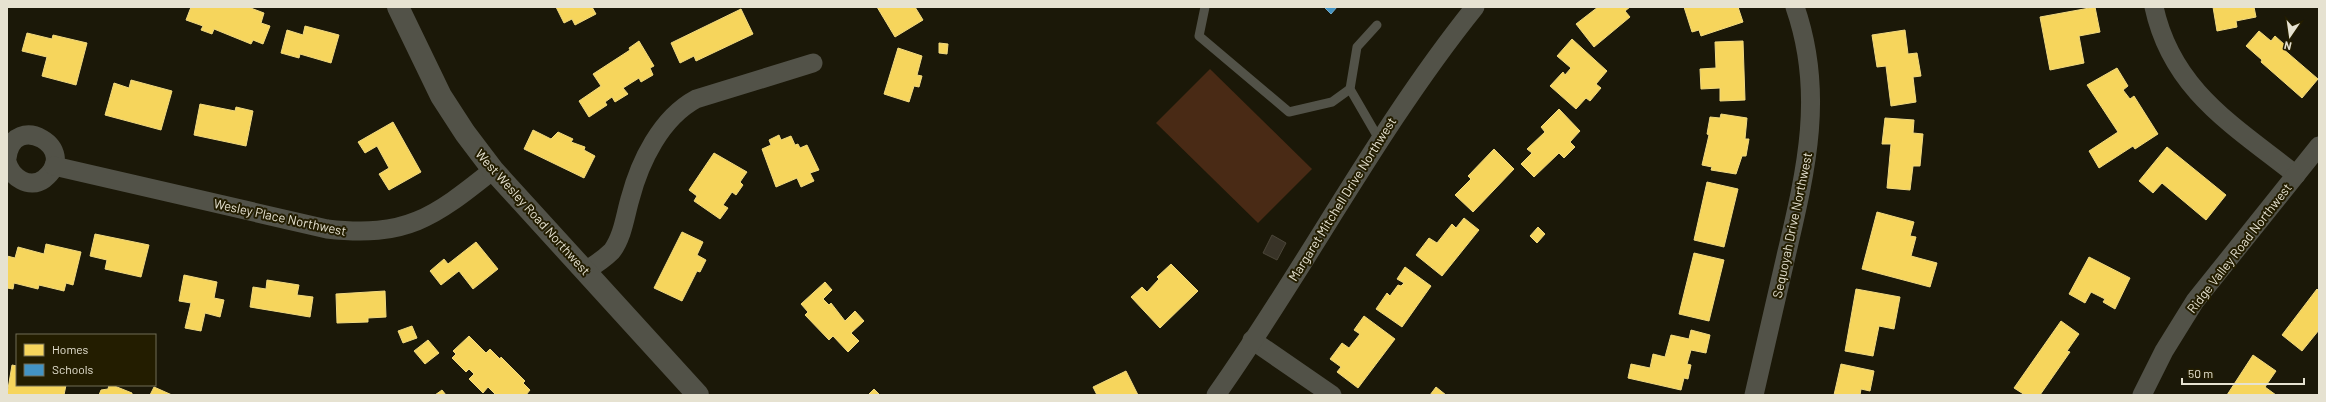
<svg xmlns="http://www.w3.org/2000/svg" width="2326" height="402" viewBox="0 0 2326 402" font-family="Barlow,sans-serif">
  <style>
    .green { fill: #492a15 }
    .homes { fill: #f6d55c; stroke: #f1d97f }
    .schools { fill: #4393c3; stroke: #74abc7 }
    .building { fill: #383327; stroke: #4b4639 }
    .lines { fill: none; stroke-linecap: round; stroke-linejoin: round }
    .service { stroke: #525248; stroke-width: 9 }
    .minor { stroke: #525248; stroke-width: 19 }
    .tertiary { stroke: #525248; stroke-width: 22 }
    .labels { text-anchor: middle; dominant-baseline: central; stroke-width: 4; stroke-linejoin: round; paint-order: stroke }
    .street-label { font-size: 13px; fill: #e6e2d1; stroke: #231d00 }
  </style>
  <rect width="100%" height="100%" fill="#1b1808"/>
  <polygon class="green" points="1210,69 1312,169 1258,223 1156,123"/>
  <g class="homes">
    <polygon points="191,7 248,7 264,13 261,23 270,26 263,44 253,40 251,44 214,29 212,34 201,30 203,26 186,20"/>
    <polygon points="556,7 592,7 596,14 575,25 572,19 564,23"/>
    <polygon points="877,7 915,7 923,20 895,37"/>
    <polygon points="1598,7 1630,7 1625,11 1630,17 1594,47 1576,24"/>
    <polygon points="1684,7 1738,7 1743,22 1701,36 1699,30 1692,32"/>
    <polygon points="2095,7 2100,32 2079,36 2084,63 2050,70 2040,17"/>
    <polygon points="2213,7 2254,7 2256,17 2236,21 2237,27 2217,31"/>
    <polygon points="741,9 753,34 696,61 694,56 680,63 671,43"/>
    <polygon points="305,26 339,35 331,63 300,54 299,58 281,53 287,30 303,35"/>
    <polygon points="1905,30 1908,54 1917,53 1921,76 1913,77 1916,102 1891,106 1886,66 1877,67 1872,35"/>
    <polygon points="2259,31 2271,41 2275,36 2285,45 2282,48 2318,79 2302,98 2261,62 2262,60 2246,46"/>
    <polygon points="27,33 52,39 53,35 87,43 76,85 42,76 47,57 22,51"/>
    <polygon points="1572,39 1607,71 1596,84 1601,88 1590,101 1586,98 1576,109 1550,86 1563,72 1565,75 1571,68 1557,56"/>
    <polygon points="639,41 654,66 650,68 653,75 641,82 639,78 623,88 628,94 615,102 612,97 605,102 607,105 589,117 579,101 601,86 593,74 630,50 629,48"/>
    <polygon points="1743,41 1745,100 1720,101 1720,88 1701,89 1700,69 1716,68 1715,42"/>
    <polygon points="939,43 948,44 947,54 939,53"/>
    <polygon points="898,48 922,56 917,75 922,76 919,87 914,86 909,102 884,94"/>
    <polygon points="2117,68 2128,86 2123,90 2130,99 2134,96 2158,134 2135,149 2133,146 2099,168 2089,151 2118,132 2087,85"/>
    <polygon points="131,80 172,91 161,130 105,115 114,83 129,88"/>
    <polygon points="200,104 235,111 236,107 253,111 246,146 194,135"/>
    <polygon points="1559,109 1580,131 1570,142 1575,147 1564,158 1559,153 1534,177 1521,164 1532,153 1527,149 1545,132 1541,127"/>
    <polygon points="1721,114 1747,118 1745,139 1749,139 1746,156 1742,156 1736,174 1711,170 1712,167 1702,165 1709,135 1707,134 1710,117 1720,118"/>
    <polygon points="1885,118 1914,120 1913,133 1923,134 1920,166 1913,166 1910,190 1887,188 1891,144 1882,144"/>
    <polygon points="393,122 421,172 389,190 379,174 389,168 377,146 365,153 358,142"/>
    <polygon points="533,130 551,139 558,132 573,139 571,142 585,147 584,150 595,156 584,178 524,149"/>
    <polygon points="779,135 781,140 791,136 795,145 798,144 800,148 807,145 819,170 810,173 814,181 801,187 797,178 776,187 762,149 771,145 769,140"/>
    <polygon points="2167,147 2226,195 2206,220 2162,183 2153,193 2139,181"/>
    <polygon points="1494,149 1514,169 1473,212 1455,195 1471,179 1468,176"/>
    <polygon points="714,153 747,172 740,182 743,185 736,195 732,192 723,205 728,208 720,219 694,201 697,196 689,190"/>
    <polygon points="1707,182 1738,189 1724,247 1694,240"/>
    <polygon points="1877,212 1914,222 1910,236 1916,237 1911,256 1937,263 1930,287 1862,269"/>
    <polygon points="1464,218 1479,230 1442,276 1416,255 1429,238 1437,243 1452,224 1456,228"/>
    <polygon points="1538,227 1545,234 1537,243 1530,236"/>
    <polygon points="682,232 703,242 697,255 706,260 700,272 697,271 682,301 654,288"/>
    <polygon points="95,234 149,245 141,277 105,269 107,260 90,256"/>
    <polygon points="476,242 498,269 473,289 459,271 441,285 430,271 444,259 448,264"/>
    <polygon points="46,244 81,252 73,285 66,283 64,291 39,285 38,289 14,283 13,289 7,288 7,256 15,258 18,247 44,254"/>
    <polygon points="1694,253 1724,260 1709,321 1679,314"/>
    <polygon points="2089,257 2130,278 2115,309 2103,302 2105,299 2091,292 2085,303 2069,294"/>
    <polygon points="1171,264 1198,291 1160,328 1131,297 1142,287 1147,292 1159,279 1157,277"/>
    <polygon points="1405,267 1431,286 1402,327 1376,309 1387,293 1390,296 1398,285 1401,286 1404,283 1397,279"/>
    <polygon points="184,275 217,282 214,298 224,300 220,317 205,313 201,331 185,328 191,303 179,301"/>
    <polygon points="267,280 299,285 297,295 313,297 310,317 250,307 253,287 266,289"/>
    <polygon points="825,282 832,290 823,299 829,305 831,303 845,321 855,311 864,321 851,333 859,341 848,352 833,336 829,340 805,315 808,312 801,304"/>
    <polygon points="1856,289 1900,297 1894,329 1879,326 1873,356 1845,351"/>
    <polygon points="2317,289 2319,291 2319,330 2302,351 2282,335"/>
    <polygon points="385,291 386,317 368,318 368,322 337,323 336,294"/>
    <polygon points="1364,316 1395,339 1358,388 1337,372 1341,367 1330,359 1342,343 1349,348 1360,334 1354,330"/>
    <polygon points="2061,321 2079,334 2067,351 2070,352 2040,395 2025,395 2014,388"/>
    <polygon points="412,326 417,338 403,343 398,331"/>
    <polygon points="1691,330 1710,335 1706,353 1691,350 1687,364 1691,365 1688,379 1684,378 1681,390 1628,378 1631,364 1650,368 1653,354 1665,357 1671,335 1689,339"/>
    <polygon points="469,336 486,353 490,349 500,359 501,357 525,381 523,383 530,390 526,395 496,395 488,387 483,393 469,379 474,374 469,369 466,372 452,358 456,354 453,351"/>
    <polygon points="428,340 439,353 425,364 414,351"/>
    <polygon points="2253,355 2276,371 2265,387 2276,395 2227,395"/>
    <polygon points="1841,364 1874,371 1870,391 1861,389 1860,395 1834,395"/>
    <polygon points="12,365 17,366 17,385 66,385 64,395 7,395"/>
    <polygon points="1126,371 1138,395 1097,395 1093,387"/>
    <polygon points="109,385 112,385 132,393 132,395 99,395 101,390 108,389"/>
    <polygon points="154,387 172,395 150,395"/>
    <polygon points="1436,387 1446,395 1430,395"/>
    <polygon points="874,389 880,395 868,395"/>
    <polygon points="442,390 446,395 435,395"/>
  </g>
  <polygon class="schools" points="1324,7 1337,7 1331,14"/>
  <polygon class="building" points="1272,235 1286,243 1277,260 1263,253"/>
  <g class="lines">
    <g class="service">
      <polyline points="1205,7 1199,36 1289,112 1332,102 1350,89"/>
      <polyline points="1377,25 1357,47 1350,89 1379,139"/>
    </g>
    <g class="minor">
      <path d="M2154 7C2172 90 2233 125 2296 175"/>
      <path d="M7 158C13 109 82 149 44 179 29 190 11 177 7 162"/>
      <path d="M54 166 327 229C406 238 433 218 493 170"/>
      <path d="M585 271C595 265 604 259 612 251 623 236 625 216 630 199 640 161 661 118 696 99L813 63"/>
      <polyline points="1252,340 1332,395"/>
      <path d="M1216 395C1306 268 1377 129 1475 7"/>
      <path d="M1754 395C1765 349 1775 302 1786 256 1806 171 1825 93 1795 7"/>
      <polyline points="2142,395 2164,351 2195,301 2319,146"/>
    </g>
    <polyline class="tertiary" points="398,7 441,96 465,133 493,170 698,395"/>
  </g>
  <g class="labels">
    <g class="street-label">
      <text transform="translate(1342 199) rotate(-58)">Margaret Mitchell Drive Northwest</text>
      <text transform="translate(533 212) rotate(48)">West Wesley Road Northwest</text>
      <text transform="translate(280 217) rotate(12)">Wesley Place Northwest</text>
      <text transform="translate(1792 225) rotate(-78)">Sequoyah Drive Northwest</text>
      <text transform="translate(2239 248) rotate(-52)">Ridge Valley Road Northwest</text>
    </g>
  </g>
  <rect width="2326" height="402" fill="none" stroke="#e6e2d1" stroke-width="16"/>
  <rect x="16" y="334" width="140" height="52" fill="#231d00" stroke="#716c54"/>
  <rect x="24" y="344" width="20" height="12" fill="#f6d55c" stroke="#716c54"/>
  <text x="52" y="354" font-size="12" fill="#e6e2d1">Homes</text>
  <rect x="24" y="364" width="20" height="12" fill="#4393c3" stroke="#716c54"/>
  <text x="52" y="374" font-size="12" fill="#e6e2d1">Schools</text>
  <g transform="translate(2290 36) rotate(193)" stroke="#231d00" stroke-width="3" paint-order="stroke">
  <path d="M0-3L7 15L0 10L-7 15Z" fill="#e6e2d1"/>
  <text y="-6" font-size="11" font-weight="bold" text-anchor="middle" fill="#e6e2d1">N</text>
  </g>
  <path d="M2182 378v6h122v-6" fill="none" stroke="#e6e2d1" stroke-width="2"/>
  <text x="2188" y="378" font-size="12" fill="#e6e2d1" stroke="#231d00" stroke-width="3" paint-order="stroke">50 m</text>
</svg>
